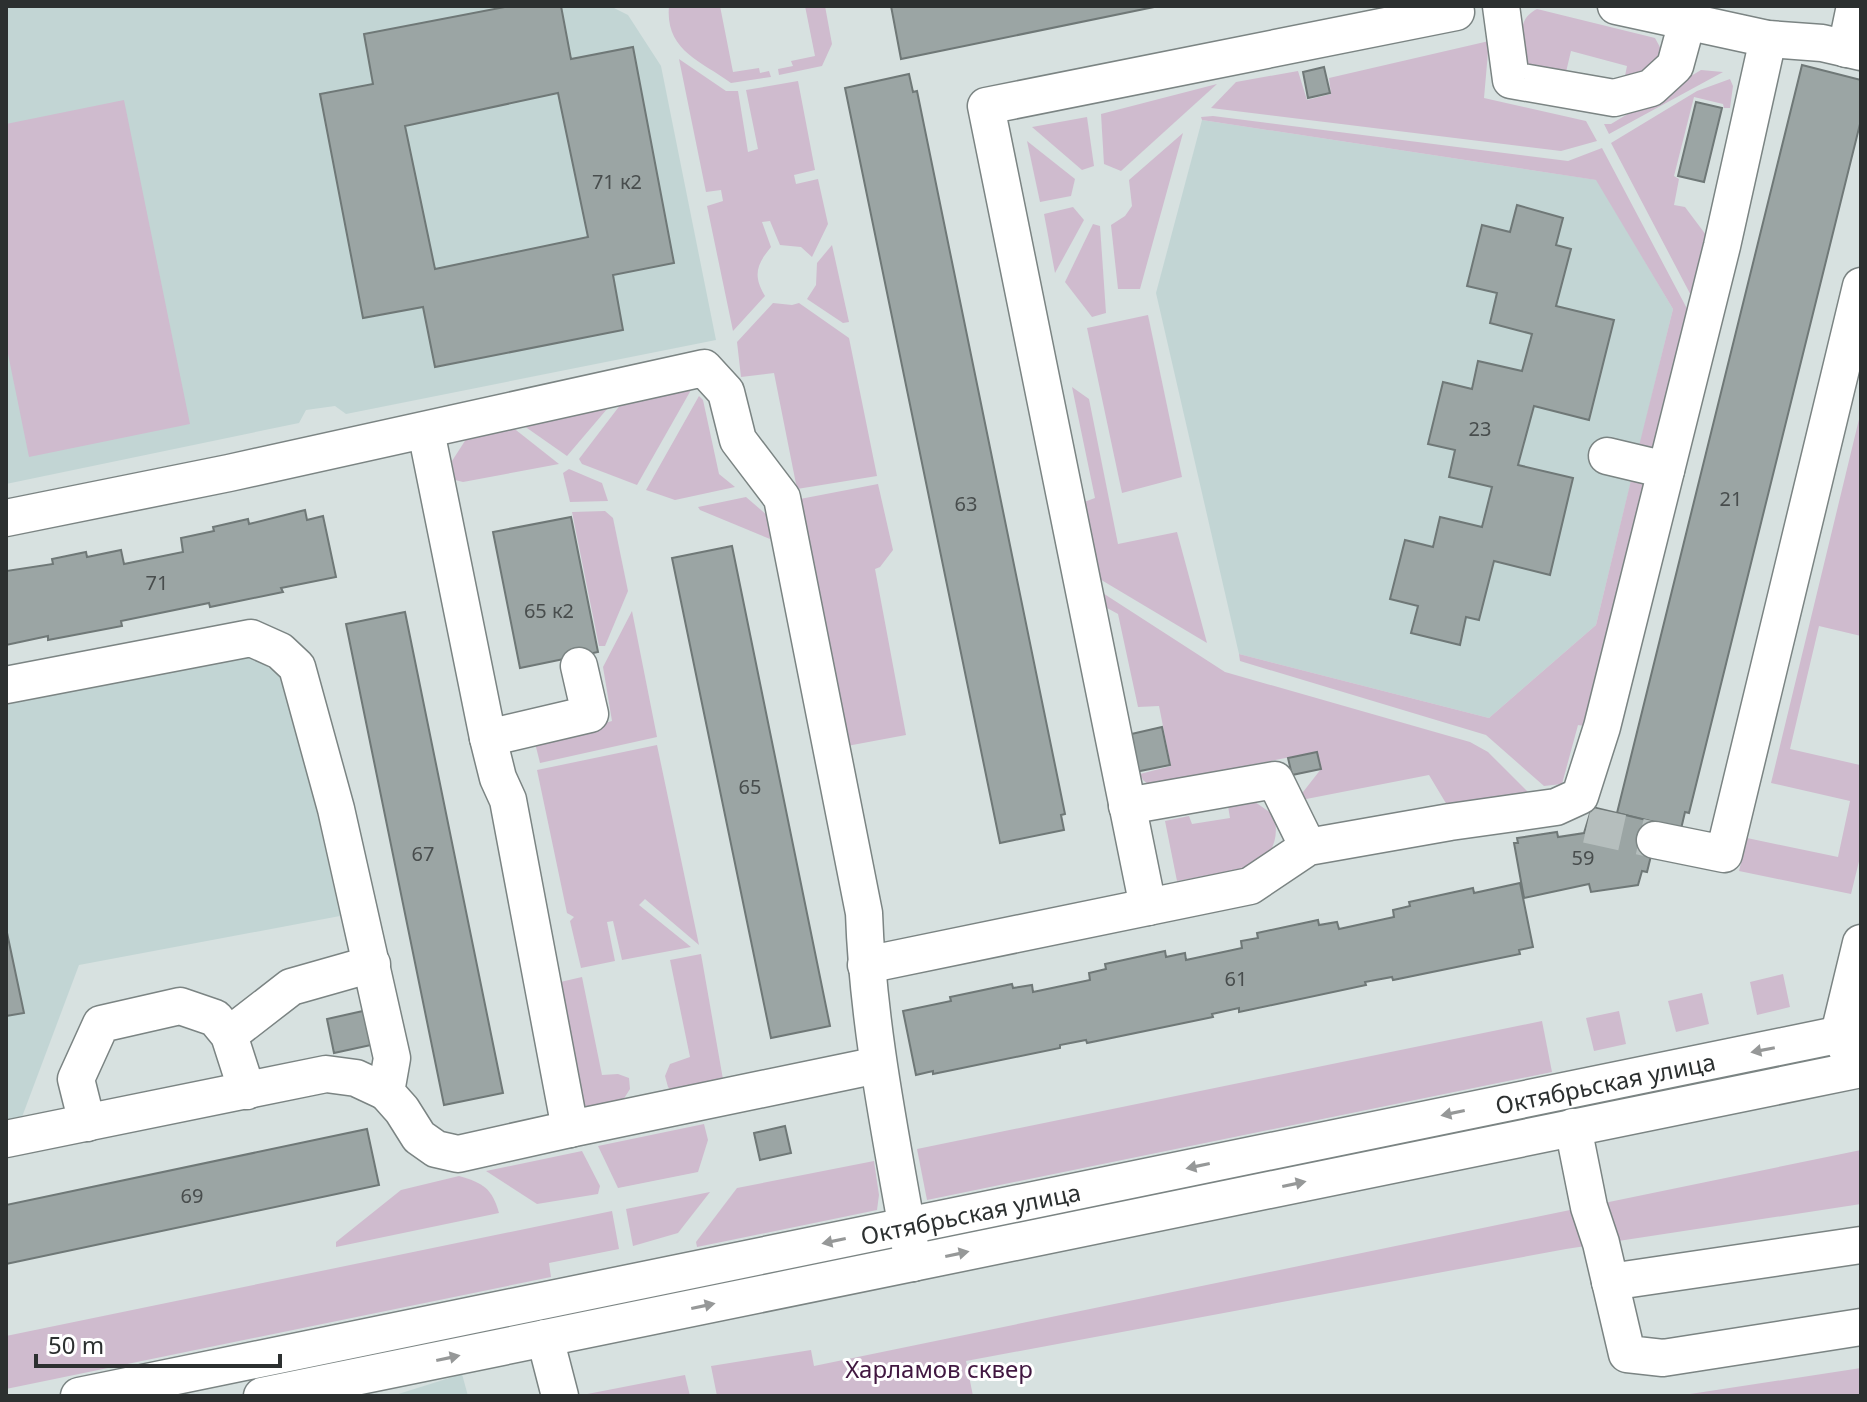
<svg xmlns="http://www.w3.org/2000/svg" width="1867" height="1402" viewBox="0 0 1867 1402" font-family="'Noto Sans',sans-serif">
  <style>
    .built { fill: #c2d5d4 }
    .green { fill: #cfbbce }
    .building { fill: #9ba5a4; stroke: #6f7877; stroke-width: 2; fill-rule: evenodd }
    .lines { fill: none; stroke-linecap: round; stroke-linejoin: round }
    .minor-tunnel { stroke: #b5bebd; stroke-width: 36; stroke-dasharray: 36 18; stroke-linecap: butt }
    .minor-casing { stroke: #7b8483; stroke-width: 39 }
    .minor { stroke: #fff; stroke-width: 36 }
    .oneway { fill: #969898 }
    .labels { text-anchor: middle; dominant-baseline: central; stroke-width: 6; stroke-linejoin: round; paint-order: stroke }
    .number-label { font-size: 20px; fill: #484d4d }
    .street-label { font-size: 24px; fill: #2c3030; stroke: #fff }
    .park-label { font-size: 24px; fill: #411740; stroke: #fff }
  </style>
  <rect width="100%" height="100%" fill="#d7e1e0"/>
  <g class="built">
    <polygon points="6,6 610,6 628,15 661,66 716,340 346,414 335,406 306,410 299,423 6,484"/>
    <polygon points="1202,120 1597,180 1673,309 1596,625 1489,718 1239,654 1156,293"/>
    <polygon points="253,656 288,682 340,916 79,965 22,1117 6,1120 6,699"/>
    <polygon points="462,1374 468,1396 392,1396"/>
  </g>
  <g class="green">
    <path d="M669 6H720L733 72 759 68 760 73 769 71 771 77 731 83C699 60 665 50 669 6Z"/>
    <polygon points="805,6 825,6 832,44 822,66 779,75 778,69 793,66 791,61 815,56"/>
    <path d="M1537 9 1655 38 1661 49 1654 69 1624 81 1627 66 1571 51 1566 72 1534 70 1521 58C1521 38 1517 19 1537 9Z"/>
    <polygon points="1489,41 1484,98 1586,121 1597,141 1561,151 1211,108 1236,82 1298,71 1307,100 1331,94 1329,78"/>
    <path d="M679 59 726 91H738L748 152 758 149 746 90 798 81 815 170 794 175 796 184 818 179 828 224 812 257 801 247 780 245 770 221 762 222 771 247C756 265 753 276 765 296L733 331 707 206 723 201 721 190 706 192Z"/>
    <polygon points="1701,70 1723,72 1609,134 1604,124 1611,124"/>
    <polygon points="1730,79 1733,86 1730,108 1724,108 1723,104 1694,97 1674,176 1679,179 1674,205 1685,207 1712,243 1696,305 1611,143 1697,91"/>
    <polygon points="1217,84 1121,171 1104,164 1101,114"/>
    <polygon points="124,100 190,424 29,457 6,344 6,124"/>
    <polygon points="1213,116 1568,161 1602,148 1693,320 1663,438 1651,453 1638,450 1673,309 1596,180 1202,120 1201,117"/>
    <polygon points="1087,117 1094,166 1082,170 1032,127"/>
    <polygon points="1183,133 1140,289 1118,289 1111,225 1125,216 1132,206 1129,180"/>
    <polygon points="1027,141 1075,179 1071,196 1040,202"/>
    <polygon points="1073,207 1084,220 1055,273 1044,214"/>
    <polygon points="1093,224 1100,226 1106,313 1092,317 1065,282"/>
    <polygon points="832,245 849,322 843,323 807,299 816,285 817,263"/>
    <polygon points="773,303 792,305 799,303 849,338 877,476 797,489 774,373 741,377 737,342"/>
    <polygon points="1148,315 1182,477 1122,493 1087,328"/>
    <polygon points="1072,387 1089,399 1118,544 1177,532 1207,643 1093,575 1076,505 1095,498"/>
    <polygon points="687,389 691,390 637,485 582,464 579,459 624,400"/>
    <polygon points="699,396 703,400 719,474 735,487 675,500 646,490"/>
    <polygon points="613,402 567,456 517,421"/>
    <polygon points="1861,411 1861,636 1819,626 1790,749 1860,765 1861,762 1861,853 1851,894 1739,871 1747,838 1838,857 1850,801 1771,783"/>
    <polygon points="507,423 559,464 463,482 455,480 452,461 470,433"/>
    <polygon points="569,469 602,483 608,501 570,502 563,473"/>
    <polygon points="1633,472 1645,476 1649,494 1590,727 1578,725 1562,784 1544,786 1486,735 1240,661 1239,654 1489,718 1596,625"/>
    <polygon points="878,484 893,550 880,567 875,569 906,735 847,746 800,499"/>
    <polygon points="746,497 768,516 770,539 700,510 698,507"/>
    <polygon points="605,511 613,518 628,591 605,646 599,646 572,512"/>
    <polygon points="1095,588 1225,672 1470,742 1488,752 1528,792 1447,805 1429,775 1296,801 1321,769 1316,752 1149,785 1143,780 1140,774 1171,766 1159,706 1138,707 1118,614 1098,603"/>
    <polygon points="632,611 657,737 540,763 535,743 612,721 603,667"/>
    <polygon points="657,745 699,945 645,899 639,905 691,947 622,960 613,921 607,922 615,961 581,968 570,921 574,917 567,913 537,770"/>
    <path d="M1255 802 1274 815C1279 837 1274 848 1260 866L1177 881 1165 821 1189 816 1192 824 1230 818 1228 806Z"/>
    <polygon points="701,954 724,1085 672,1091 668,1087 665,1076 670,1064 690,1057 670,960"/>
    <polygon points="1783,974 1790,1007 1757,1015 1750,982"/>
    <polygon points="582,977 602,1075 618,1074 629,1078 630,1089 623,1100 582,1110 556,983"/>
    <polygon points="1702,993 1709,1024 1676,1032 1668,1001"/>
    <polygon points="1619,1011 1626,1044 1594,1051 1586,1018"/>
    <polygon points="1542,1021 1552,1072 927,1200 917,1149"/>
    <polygon points="704,1124 708,1140 698,1172 618,1188 598,1146"/>
    <polygon points="1861,1150 1861,1204 1566,1249 966,1361 973,1396 717,1396 711,1366 811,1350 814,1366"/>
    <polygon points="582,1151 600,1186 598,1194 537,1204 486,1171"/>
    <polygon points="874,1161 879,1195 877,1210 697,1247 696,1242 737,1188"/>
    <path d="M459 1176C483 1183 492 1188 499 1213L336 1247V1242L401 1190Z"/>
    <polygon points="710,1192 678,1233 633,1246 626,1209"/>
    <polygon points="612,1211 619,1249 549,1263 551,1277 6,1389 6,1336"/>
    <polygon points="1861,1368 1861,1396 1677,1396"/>
    <polygon points="685,1375 690,1396 577,1396"/>
  </g>
  <g class="building">
    <path d="M510 6H561L571 59 633 47 674 263 613 275 623 330 435 367 423 307 363 318 320 94 373 84 364 34ZM558 93 588 237 435 269 405 126Z"/>
    <polygon points="891,6 1159,6 901,59"/>
    <polygon points="1802,65 1861,80 1861,120 1689,813 1685,812 1681,829 1617,813"/>
    <polygon points="1324,67 1330,93 1308,98 1303,72"/>
    <polygon points="909,74 913,92 917,91 1065,814 1061,815 1064,830 1000,843 845,88"/>
    <polygon points="1696,102 1722,108 1704,182 1678,176"/>
    <polygon points="1517,205 1563,218 1556,245 1571,249 1556,306 1614,320 1589,420 1534,406 1518,465 1573,478 1550,575 1494,561 1479,620 1466,617 1460,645 1411,633 1418,606 1390,599 1405,540 1433,547 1440,517 1482,527 1492,487 1449,477 1455,450 1428,444 1443,382 1472,389 1478,361 1522,371 1532,334 1490,323 1497,293 1467,286 1482,225 1510,232"/>
    <polygon points="305,510 307,520 323,516 336,577 281,588 283,592 210,607 209,603 121,621 122,626 48,640 48,636 6,645 6,571 53,564 52,559 86,552 87,557 121,550 124,564 183,552 181,538 214,531 213,527 248,519 249,524"/>
    <polygon points="571,517 598,652 520,668 493,532"/>
    <polygon points="732,546 830,1026 771,1038 672,558"/>
    <polygon points="405,612 503,1093 444,1105 346,624"/>
    <polygon points="1162,727 1170,765 1135,772 1127,735"/>
    <polygon points="1317,752 1321,769 1292,775 1288,758"/>
    <polygon points="1592,807 1659,823 1647,872 1642,871 1638,885 1591,892 1589,884 1524,898 1514,843 1518,843 1517,838 1557,832 1558,837 1584,833"/>
    <polygon points="1520,883 1533,947 1519,950 1520,954 1393,980 1392,977 1365,982 1366,985 1239,1012 1239,1008 1212,1014 1213,1017 1087,1043 1086,1040 1060,1045 1060,1048 933,1074 933,1071 916,1075 903,1011 951,1001 950,997 1012,984 1013,988 1032,985 1033,992 1090,980 1089,973 1106,969 1105,964 1165,951 1166,957 1185,953 1186,960 1242,948 1241,941 1258,938 1257,933 1318,920 1319,925 1337,922 1339,929 1394,917 1393,910 1410,906 1409,902 1473,888 1474,893"/>
    <polygon points="6,928 24,1013 6,1016"/>
    <polygon points="363,1011 371,1045 334,1053 327,1019"/>
    <polygon points="785,1126 791,1153 760,1160 754,1133"/>
    <polygon points="367,1129 379,1185 6,1264 6,1205"/>
  </g>
  <g class="lines">
    <polyline class="minor-tunnel" points="1587,825 1655,840"/>
    <g class="minor-casing">
      <g id="minor">
        <polyline points="1501,6 1511,80 1614,98 1651,88 1675,66 1687,22"/>
        <polyline points="1616,6 1768,39 1822,43 1861,52"/>
        <polyline points="1846,49 1855,6"/>
        <polyline points="426,431 488,738 498,778 508,800 570,1129 878,1065"/>
        <polyline points="1607,456 1666,470"/>
        <path d="M6 518 229 473 704 368 726 392 738 440 782 498 864 913C868 1031 893 1146 913 1263"/>
        <polyline points="6,685 251,638 280,651 297,667 336,809 392,1058 386,1092 402,1110 419,1137 436,1149 458,1154 570,1129"/>
        <polyline points="488,738 590,714 579,666"/>
        <polyline points="1127,806 1275,780 1308,847"/>
        <polyline points="1655,840 1724,854 1861,286"/>
        <polyline points="1148,907 986,106 1456,12"/>
        <polyline points="866,965 1250,886 1308,847 1450,822 1556,807 1580,796 1602,727 1722,246 1768,39"/>
        <polyline points="229,1035 291,987 372,964"/>
        <polyline points="1849,1053 1839,1034 1861,943"/>
        <polyline points="87,1123 76,1079 101,1024 180,1006 215,1018 229,1035 247,1091"/>
        <polyline points="1573,1127 1589,1207 1601,1243 1627,1354 1663,1358 1861,1327"/>
        <polyline points="6,1139 326,1074 356,1078 386,1092"/>
        <polyline points="1610,1282 1861,1245"/>
        <polyline points="545,1338 560,1396"/>
        <path id="s1" d="M79 1396 1861 1030"/>
        <polyline points="262,1396 1861,1069"/>
      </g>
    </g>
    <use href="#minor" class="minor"/>
  </g>
  <defs><path id="oneway-solid" d="M-6-.8H1V-3.2L6.5 0L1 3.2V.8H-6Z" transform="scale(2)"/></defs>
  <g class="oneway">
    <use href="#oneway-solid" transform="translate(1763 1050) rotate(169)"/>
    <use href="#oneway-solid" transform="translate(1453 1113) rotate(168)"/>
    <use href="#oneway-solid" transform="translate(1198 1166) rotate(168)"/>
    <use href="#oneway-solid" transform="translate(1294 1184) rotate(-12)"/>
    <use href="#oneway-solid" transform="translate(834 1241) rotate(168)"/>
    <use href="#oneway-solid" transform="translate(957 1254) rotate(-12)"/>
    <use href="#oneway-solid" transform="translate(703 1306) rotate(-12)"/>
    <use href="#oneway-solid" transform="translate(448 1358) rotate(-12)"/>
  </g>
  <g class="labels">
    <g class="number-label">
      <text x="617" y="181">71 к2</text>
      <text x="1480" y="428">23</text>
      <text x="1731" y="498">21</text>
      <text x="966" y="503">63</text>
      <text x="157" y="582">71</text>
      <text x="549" y="610">65 к2</text>
      <text x="750" y="786">65</text>
      <text x="423" y="853">67</text>
      <text x="1583" y="857">59</text>
      <text x="1236" y="978">61</text>
      <text x="192" y="1195">69</text>
    </g>
    <g class="street-label">
      <text stroke="none"><textPath href="#s1" startOffset="1558">Октябрьская улица</textPath></text>
      <text stroke="none"><textPath href="#s1" startOffset="910">Октябрьская улица</textPath></text>
    </g>
    <g class="park-label">
      <text x="939" y="1368">Харламов сквер</text>
    </g>
  </g>
  <rect width="1867" height="1402" fill="none" stroke="#2c3030" stroke-width="16"/>
  <path d="M36 1354v12h244v-12" fill="none" stroke="#2c3030" stroke-width="4"/>
  <text x="48" y="1354" font-size="24" fill="#2c3030" stroke="#ffffff" stroke-width="6" paint-order="stroke">50 m</text>
</svg>
